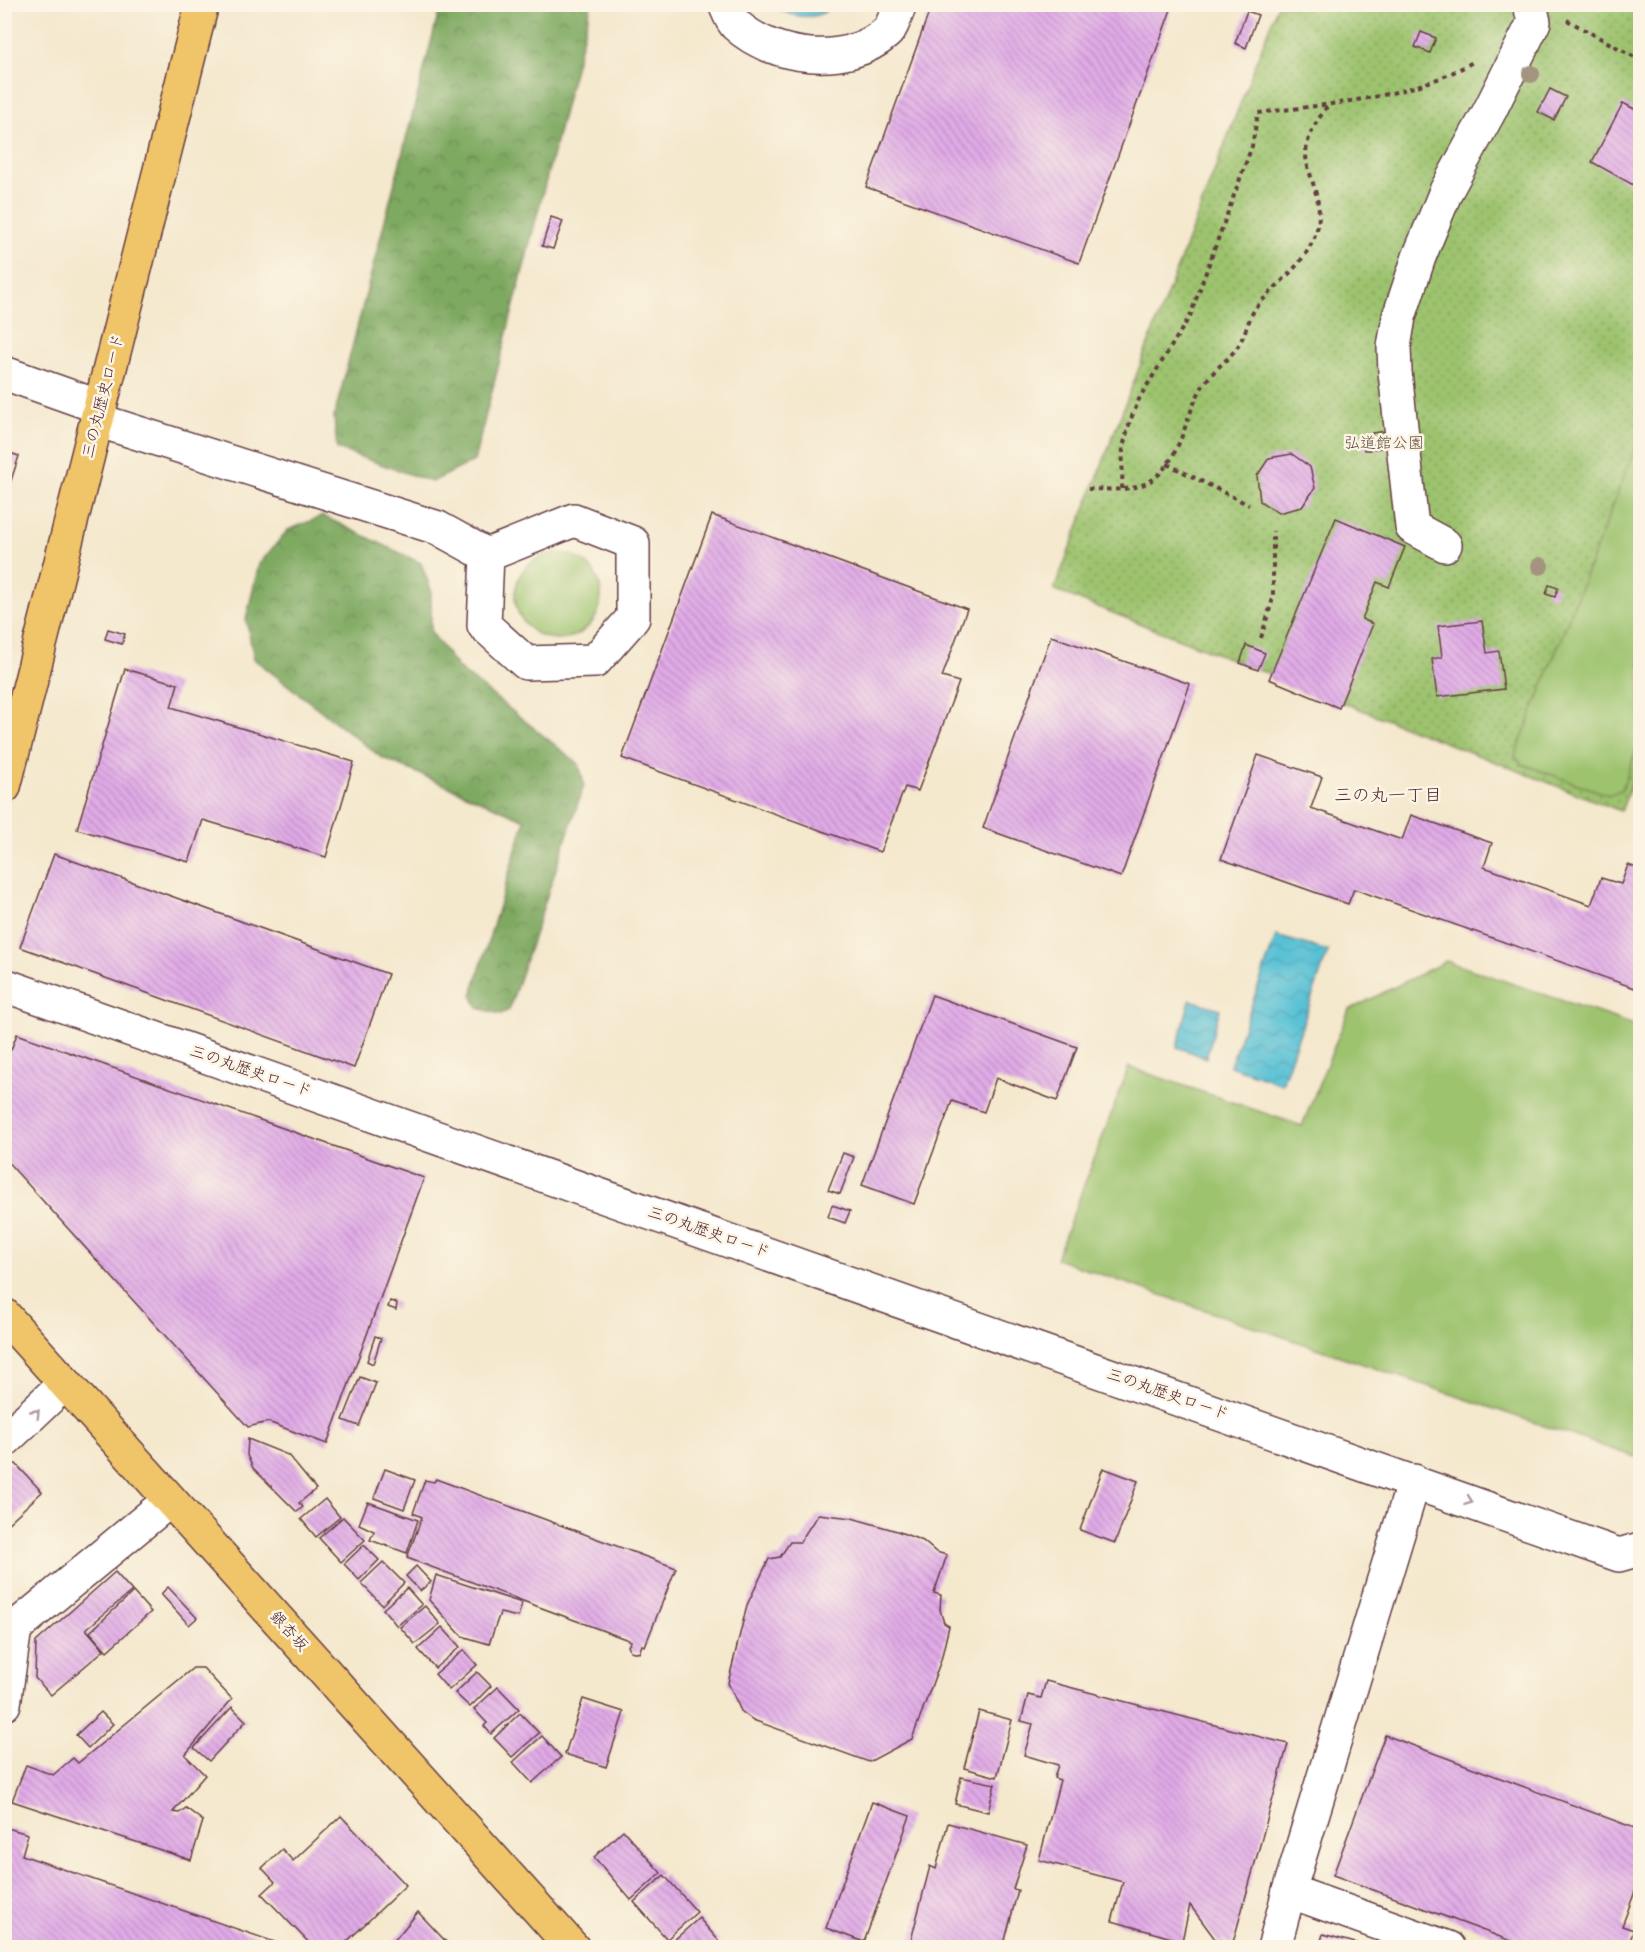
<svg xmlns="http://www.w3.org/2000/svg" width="1645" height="1952" viewBox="0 0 1645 1952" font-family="'Comic Neue','Klee One',sans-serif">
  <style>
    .grass { fill: url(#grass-dots); stroke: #74714c; stroke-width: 1.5 }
    .forest { fill: url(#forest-crowns); stroke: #646446; stroke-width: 1.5 }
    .garden { fill: #9dc36e; stroke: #74714c; stroke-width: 1.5 }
    .water { fill: url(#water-waves); stroke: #517080; stroke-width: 1.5 }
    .building { fill: url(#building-back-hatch) }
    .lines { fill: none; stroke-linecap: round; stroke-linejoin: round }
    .minor-casing { stroke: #643d43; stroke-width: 36 }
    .highway-casing { stroke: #643d43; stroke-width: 36 }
    .path { stroke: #643d43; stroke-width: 4; stroke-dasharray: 4.5 4.5; stroke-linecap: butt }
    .minor { stroke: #fff; stroke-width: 33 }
    .highway { stroke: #f0c469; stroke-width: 33 }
    .tree { fill: #a4947f }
    .oneway { stroke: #ae9aa0 }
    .labels { text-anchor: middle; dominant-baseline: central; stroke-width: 5; stroke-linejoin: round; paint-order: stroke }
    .street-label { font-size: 16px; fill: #4a1f2b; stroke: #fcf5e5 }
    .park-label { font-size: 16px; fill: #63503f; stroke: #fcf5e5 }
    .neighbourhood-label { font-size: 18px; fill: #4a1f2b; stroke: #fcf5e5 }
  </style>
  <defs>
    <pattern id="grass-dots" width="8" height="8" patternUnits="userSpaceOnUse" patternTransform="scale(1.5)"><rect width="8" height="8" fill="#9dc36e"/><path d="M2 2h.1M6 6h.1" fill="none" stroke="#829e5b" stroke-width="1.8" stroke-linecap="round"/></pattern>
    <pattern id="forest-crowns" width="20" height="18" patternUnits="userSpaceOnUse" patternTransform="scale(1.5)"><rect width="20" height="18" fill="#7ea961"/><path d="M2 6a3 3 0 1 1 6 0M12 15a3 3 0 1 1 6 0" fill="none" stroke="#698950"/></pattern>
    <pattern id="water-waves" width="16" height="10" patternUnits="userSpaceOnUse" patternTransform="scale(1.5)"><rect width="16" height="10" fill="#58c1d5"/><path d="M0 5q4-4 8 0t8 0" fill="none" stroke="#4ea5b7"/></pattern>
    <pattern id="building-back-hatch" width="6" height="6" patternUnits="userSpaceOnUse" patternTransform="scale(1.5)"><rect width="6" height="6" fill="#e1abe8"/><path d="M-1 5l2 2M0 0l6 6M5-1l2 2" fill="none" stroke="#b88bbc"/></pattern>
  </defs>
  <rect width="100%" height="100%" fill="#fcf5e5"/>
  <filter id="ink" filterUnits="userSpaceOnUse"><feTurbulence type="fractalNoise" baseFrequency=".0167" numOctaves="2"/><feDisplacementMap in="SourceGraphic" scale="12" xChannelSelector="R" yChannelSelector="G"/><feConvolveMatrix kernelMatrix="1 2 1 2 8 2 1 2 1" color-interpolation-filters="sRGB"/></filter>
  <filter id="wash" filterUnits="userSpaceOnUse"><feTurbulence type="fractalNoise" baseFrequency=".008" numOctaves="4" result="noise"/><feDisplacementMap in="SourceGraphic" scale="24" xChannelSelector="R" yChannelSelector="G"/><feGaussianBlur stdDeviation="1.35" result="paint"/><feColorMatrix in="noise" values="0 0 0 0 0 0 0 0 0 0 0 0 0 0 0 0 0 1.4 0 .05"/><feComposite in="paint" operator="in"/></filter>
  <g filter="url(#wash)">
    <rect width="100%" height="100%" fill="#f4e8cd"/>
    <polygon class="grass" points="1278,5 1640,5 1640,762 1621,811 1054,590"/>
    <g class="forest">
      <polygon points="441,4 591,5 474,461 432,482 337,449 334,417"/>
      <polygon points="323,516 421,563 431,590 431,632 458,668 579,764 584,785 509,1010 501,1014 478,1008 472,995 525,820 381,757 254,659 246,619 259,564 288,530"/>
    </g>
    <g class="garden">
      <polygon points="1640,436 1640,739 1622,790 1608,795 1522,764 1515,756"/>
      <circle cx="558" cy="596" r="43"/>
      <polygon points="1446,961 1640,1027 1640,1450 1635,1457 1056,1259 1129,1067 1302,1126 1349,1010"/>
    </g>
    <g class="water">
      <path d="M827 5 826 11C809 22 786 14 770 5Z"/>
      <polygon points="1276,936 1328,951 1282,1084 1230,1066"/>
      <polygon points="1190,1000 1220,1009 1206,1058 1177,1047"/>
    </g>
    <g id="blocks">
      <g class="building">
        <polygon points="932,4 1173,4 1079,263 866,187"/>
        <polygon points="1247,11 1258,15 1246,48 1235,43"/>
        <polygon points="1421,32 1436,38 1430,53 1415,47"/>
        <polygon points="1550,89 1566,97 1554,120 1538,112"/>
        <polygon points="1623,103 1640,112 1640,176 1635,186 1592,162"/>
        <polygon points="551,217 563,221 553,249 542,246"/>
        <polygon points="1387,431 1389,447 1373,449 1372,433"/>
        <polygon points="1370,443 1370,450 1364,450 1363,444"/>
        <polygon points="4,451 19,456 5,499 4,499"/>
        <polygon points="1292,454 1310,467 1315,488 1302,507 1278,513 1260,501 1257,476 1269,458"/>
        <polygon points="712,515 967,609 942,677 959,682 918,791 905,787 880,852 622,758"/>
        <polygon points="1336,518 1405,547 1389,587 1377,582 1362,619 1373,624 1339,708 1269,679"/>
        <polygon points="1549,585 1558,588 1555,597 1546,594"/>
        <polygon points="1482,621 1487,653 1499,651 1504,689 1437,697 1432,659 1442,657 1438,626"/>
        <polygon points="108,629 125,634 122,644 105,639"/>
        <polygon points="1051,636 1190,684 1121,877 983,828"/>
        <polygon points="1246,645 1265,653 1258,670 1240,663"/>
        <polygon points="125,669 178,684 171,707 354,762 326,857 203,820 189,862 77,829"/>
        <polygon points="1258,755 1322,777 1311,808 1402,840 1411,815 1492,843 1484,867 1591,905 1601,878 1621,884 1628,865 1640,869 1640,990 1354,889 1348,904 1221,859"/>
        <polygon points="54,854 388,974 354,1068 20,947"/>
        <polygon points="932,995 1077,1047 1057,1101 996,1078 984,1112 952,1101 914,1204 862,1185"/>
        <polygon points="17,1034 424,1178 327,1444 268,1422 248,1427 4,1158 4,1056 11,1050"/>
        <polygon points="843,1153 854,1157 840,1194 828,1190"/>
        <polygon points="832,1205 850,1211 845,1223 828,1217"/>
        <polygon points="390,1301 397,1303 396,1310 388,1307"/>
        <polygon points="375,1336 381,1338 373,1364 367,1361"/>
        <polygon points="360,1377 376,1383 359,1426 343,1420"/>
        <polygon points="248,1439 288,1455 316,1489 299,1503 303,1507 297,1512 253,1468 247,1455"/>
        <polygon points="4,1463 16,1464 42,1492 4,1527"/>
        <polygon points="1103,1468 1138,1481 1115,1543 1080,1530"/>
        <polygon points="385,1469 415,1480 404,1509 374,1498"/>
        <polygon points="436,1479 676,1568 645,1646 642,1645 639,1653 630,1651 628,1646 631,1641 407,1558 422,1517 413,1513 425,1480 434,1482"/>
        <polygon points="325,1499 340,1517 316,1537 301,1519"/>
        <polygon points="368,1502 418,1520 407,1553 370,1540 374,1531 359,1524"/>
        <polygon points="818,1514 852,1518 897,1531 923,1541 936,1552 947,1555 934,1593 941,1595 940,1610 944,1623 949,1626 941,1660 912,1739 869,1762 753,1720 741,1711 728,1683 747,1605 769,1559 780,1557 790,1542 800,1542"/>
        <polygon points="343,1517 365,1540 341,1562 319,1538"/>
        <polygon points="364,1545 379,1560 359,1580 344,1564"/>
        <polygon points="383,1562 404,1583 382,1605 361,1583"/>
        <polygon points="416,1566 431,1582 420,1591 406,1576"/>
        <polygon points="115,1572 132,1591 86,1629 104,1650 51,1695 35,1678 36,1642"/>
        <polygon points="436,1575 522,1603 518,1617 500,1613 489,1644 462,1636 429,1600"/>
        <polygon points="168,1587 197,1618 189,1625 161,1594"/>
        <polygon points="407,1588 422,1605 397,1626 383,1609"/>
        <polygon points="133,1592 151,1612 107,1651 90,1632"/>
        <polygon points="425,1606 440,1624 415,1644 400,1627"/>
        <polygon points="442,1627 460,1647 435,1668 418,1649"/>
        <polygon points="464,1650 477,1665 449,1690 435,1674"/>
        <polygon points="193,1668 203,1668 232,1699 185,1755 205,1775 173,1812 179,1813 186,1808 203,1821 191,1860 12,1801 26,1765 53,1775 73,1758 78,1763"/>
        <polygon points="477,1672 491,1686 470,1707 455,1693"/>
        <polygon points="1046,1681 1288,1744 1232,1946 1222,1940 1221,1947 1190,1905 1182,1941 1112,1921 1123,1882 1039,1860 1060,1780 1054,1778 1058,1765 1024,1755 1033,1724 1021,1721 1028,1695 1041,1698"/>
        <polygon points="498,1687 519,1709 491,1734 484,1726 487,1723 474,1709"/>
        <polygon points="583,1699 624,1712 606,1767 565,1754"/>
        <polygon points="232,1707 246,1721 209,1761 194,1748"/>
        <polygon points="979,1711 1012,1720 997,1777 964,1768"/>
        <polygon points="101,1712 113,1724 88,1748 76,1735"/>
        <polygon points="520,1713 539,1733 512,1757 494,1738"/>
        <polygon points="1385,1735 1640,1830 1640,1878 1622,1926 1634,1930 1627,1948 1530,1948 1333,1875"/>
        <polygon points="542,1736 561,1757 532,1783 513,1762"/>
        <polygon points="961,1777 995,1784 988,1812 955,1804"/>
        <polygon points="872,1802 910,1816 864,1942 826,1928"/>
        <polygon points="341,1816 406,1885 340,1948 314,1948 262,1894 275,1882 262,1868 282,1849 293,1861"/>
        <polygon points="948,1823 1027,1845 1013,1889 1018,1890 1003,1948 909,1948 930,1866 936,1869"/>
        <polygon points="4,1827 28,1834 22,1855 292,1948 36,1948 4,1940"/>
        <polygon points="623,1830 661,1873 631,1900 594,1857"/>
        <polygon points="664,1875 697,1912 667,1939 634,1902"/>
        <polygon points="418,1912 452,1948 388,1948"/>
        <polygon points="699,1918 719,1941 712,1948 679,1948 673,1941"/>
        <polygon points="1323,1934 1370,1947 1370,1948 1319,1948"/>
      </g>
    </g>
  </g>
  <g filter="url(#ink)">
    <use href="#blocks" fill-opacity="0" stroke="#643d43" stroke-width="1.5"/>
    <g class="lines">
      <g class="minor-casing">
        <g id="minor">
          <path d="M725 4C728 11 731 20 736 25 773 59 847 68 886 33 893 27 896 13 900 4"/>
          <polyline points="4,373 100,407"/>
          <polyline points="97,420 438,528 487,555 484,625 526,663 595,661 633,618 633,543 574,520 487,555"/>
          <polyline points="1445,545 1412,527 1395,372 1394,347 1399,317 1419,257 1446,191 1489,112 1534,22 1530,4"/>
          <polyline points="4,985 1619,1555 1640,1549"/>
          <polyline points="4,1441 65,1383"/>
          <polyline points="4,1704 15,1628 170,1500"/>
          <polyline points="1289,1891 1448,1948"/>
          <polyline points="1274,1948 1289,1891 1414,1481"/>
        </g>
      </g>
      <g class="highway-casing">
        <g id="highway">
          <polyline points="4,787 202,4"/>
          <polyline points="4,1315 573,1948"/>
        </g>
      </g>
      <g class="path">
        <polyline points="1567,20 1640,60"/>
        <polyline points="1167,464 1249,505"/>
        <path d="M1088 489C1112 489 1138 493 1157 476 1182 453 1185 418 1200 391 1210 372 1224 364 1236 349 1246 336 1248 316 1258 305 1280 281 1311 259 1318 225 1322 203 1312 183 1307 163 1302 142 1317 120 1329 104"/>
        <path d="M1122 489 1123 447 1130 421 1140 397 1190 316 1252 146 1258 113C1329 104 1409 99 1473 62"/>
        <polyline points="1261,638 1273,598 1273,531"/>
      </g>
      <use href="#minor" class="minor"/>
      <use href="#highway" class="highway"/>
    </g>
    <g class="tree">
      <circle cx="1531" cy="74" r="9"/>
      <circle cx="1540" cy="566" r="9"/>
    </g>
    <defs><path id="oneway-chevron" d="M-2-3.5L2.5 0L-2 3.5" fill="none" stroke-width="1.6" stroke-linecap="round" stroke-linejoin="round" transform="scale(1.5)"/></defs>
    <g class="oneway">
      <use href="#oneway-chevron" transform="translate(36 1413) rotate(-46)"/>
      <use href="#oneway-chevron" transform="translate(1469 1501) rotate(20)"/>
    </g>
  </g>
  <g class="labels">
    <g class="street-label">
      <text transform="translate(103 396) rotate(-76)">三の丸歴史ロード</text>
      <text transform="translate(251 1071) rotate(19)">三の丸歴史ロード</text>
      <text transform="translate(709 1232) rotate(19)">三の丸歴史ロード</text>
      <text transform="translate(1168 1394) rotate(19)">三の丸歴史ロード</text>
      <text transform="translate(289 1631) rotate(48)">銀杏坂</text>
    </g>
    <g class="park-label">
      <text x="1384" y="443">弘道館公園</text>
    </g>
    <g class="neighbourhood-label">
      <text x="1388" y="795">三の丸一丁目</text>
    </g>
  </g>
  <rect width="1645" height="1952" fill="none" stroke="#fcf5e5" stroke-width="24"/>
</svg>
